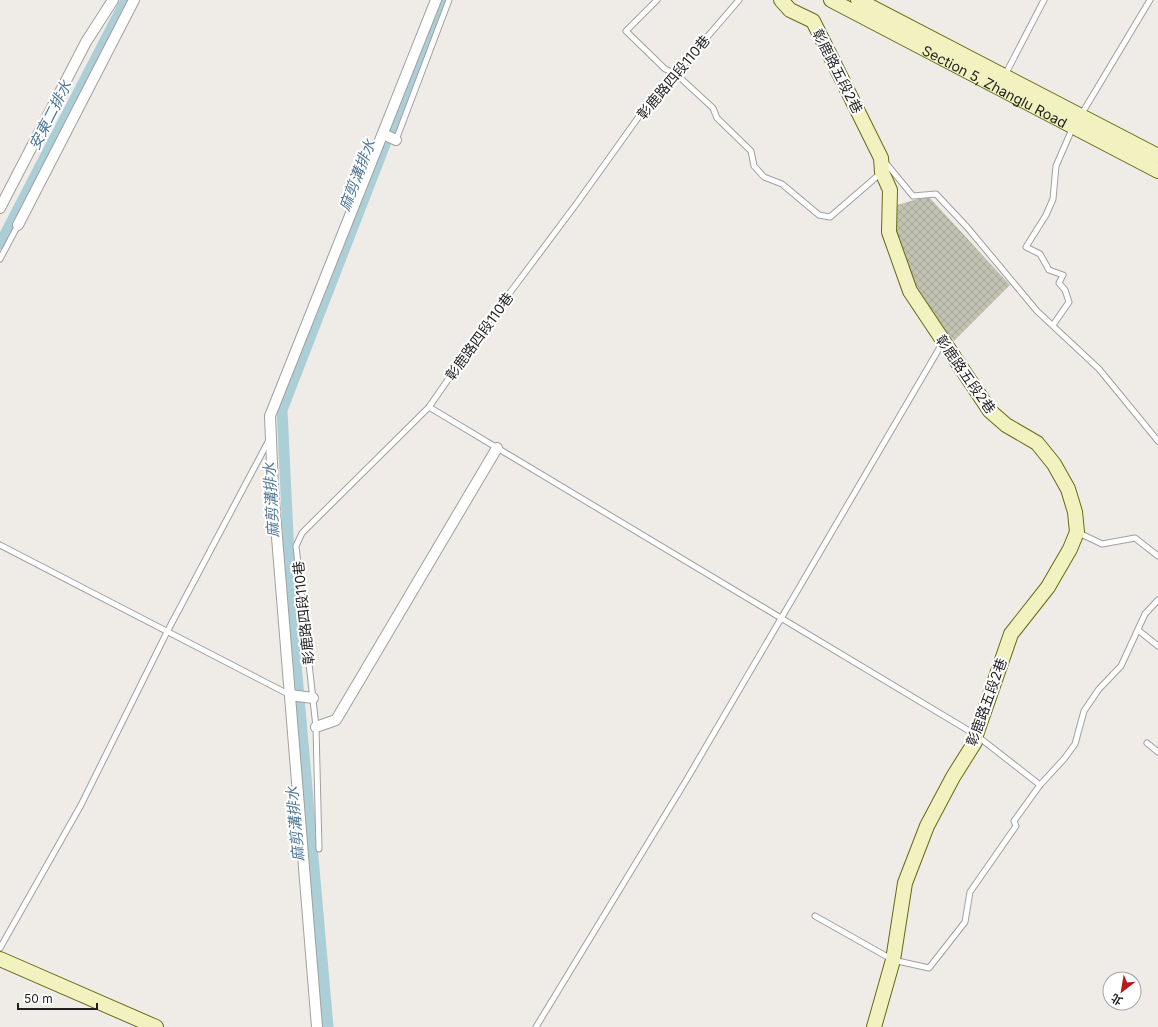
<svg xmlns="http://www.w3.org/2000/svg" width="1158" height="1027" viewBox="0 0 1158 1027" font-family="Inter,'Noto Sans TC',sans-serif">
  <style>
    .construction { fill: url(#construction-cross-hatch) }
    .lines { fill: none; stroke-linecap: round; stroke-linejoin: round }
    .canal { stroke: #accfd7; stroke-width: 11 }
    .lane-casing { stroke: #a0a0a0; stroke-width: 7 }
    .street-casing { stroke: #a0a0a0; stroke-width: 12 }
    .secondary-casing { stroke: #656b12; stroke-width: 16 }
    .lane { stroke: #fff; stroke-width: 5 }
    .street { stroke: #fff; stroke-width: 10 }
    .secondary { stroke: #f2f2c1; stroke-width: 14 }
    .labels { text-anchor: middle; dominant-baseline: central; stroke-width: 4; stroke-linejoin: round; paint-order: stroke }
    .street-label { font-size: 14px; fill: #1f1f1f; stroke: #fff }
    .water-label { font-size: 15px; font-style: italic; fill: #4f7695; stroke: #fff }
  </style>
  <defs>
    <pattern id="construction-cross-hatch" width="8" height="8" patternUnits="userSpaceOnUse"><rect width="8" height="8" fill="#c2c2b3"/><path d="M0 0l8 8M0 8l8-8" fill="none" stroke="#a6a69a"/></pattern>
  </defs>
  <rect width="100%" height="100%" fill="#efece7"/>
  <polygon class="construction" points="928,196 1010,285 954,341 927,306 910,273 896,239 894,206"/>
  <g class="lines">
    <g class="canal">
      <polyline points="0,244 126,0"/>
      <polyline points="328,1027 292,618 282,410 441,0"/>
    </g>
    <g class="lane-casing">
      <g id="lane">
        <polyline points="657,0 626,31 665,69 675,73 713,108 717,118 751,151 754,166 764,177 782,184 819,215 830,217 881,173"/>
        <polyline points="1005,75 1044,0"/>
        <polyline points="1081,115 1150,0"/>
        <polyline points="396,140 449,0"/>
        <polyline points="885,162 913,196 936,194 967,227 1037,311 1099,369 1158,441"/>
        <polyline points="0,259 18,225"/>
        <polyline points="1053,325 1069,302 1065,290 1059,283 1063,275 1049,270 1040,254 1026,247 1046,215 1053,199 1056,166 1073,127"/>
        <polyline points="429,407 976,735 1040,785"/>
        <polyline points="1079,533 1102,544 1135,538 1158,556"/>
        <polyline points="0,545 290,695"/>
        <polyline points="1138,630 1158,646"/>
        <polyline points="1147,743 1158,752"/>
        <polyline points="319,849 316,727 296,546 302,533 429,407 488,322 577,203 640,115 739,0"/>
        <polyline points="815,916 893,960 929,968 965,922 970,892 1016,826 1014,821 1040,785 1064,759 1075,744 1084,711 1099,689 1121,666 1145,614 1158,600"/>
        <polyline points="0,948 81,805 167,632 269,440"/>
        <polyline points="536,1027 687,779 943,342"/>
      </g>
    </g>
    <g class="street-casing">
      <g id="street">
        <polyline points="383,134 396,140"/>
        <polyline points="0,208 86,42 113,0"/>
        <polyline points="18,225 134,0"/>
        <polyline points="290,695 313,698"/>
        <polyline points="316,727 336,720 497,448"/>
        <polyline points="317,1027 273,488 270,416 436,0"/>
      </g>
    </g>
    <g class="secondary-casing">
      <g id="secondary">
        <polyline points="781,0 790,10 813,21 881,158 882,172 890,190 889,232 910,291 990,411 1006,425 1037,443 1054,464 1068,489 1075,512 1077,532 1070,549 1048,587 1011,634 976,735 975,742 953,777 927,826 905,883 893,960 874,1027"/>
        <path id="s1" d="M831 0 1158 171"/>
        <polyline points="858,0 1158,156"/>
        <polyline points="0,959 156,1027"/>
      </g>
    </g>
    <use href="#lane" class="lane"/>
    <use href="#street" class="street"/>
    <use href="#secondary" class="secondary"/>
  </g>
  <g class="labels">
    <g class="street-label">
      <text transform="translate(838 71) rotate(63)">彰鹿路五段2巷</text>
      <text transform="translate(673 77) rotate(-50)">彰鹿路四段110巷</text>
      <text stroke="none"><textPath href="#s1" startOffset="185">Section 5, Zhanglu Road</textPath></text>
      <text transform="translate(479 336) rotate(-54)">彰鹿路四段110巷</text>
      <text transform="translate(966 374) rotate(55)">彰鹿路五段2巷</text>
      <text transform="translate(303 613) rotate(-96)">彰鹿路四段110巷</text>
      <text transform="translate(986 702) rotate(-70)">彰鹿路五段2巷</text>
    </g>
    <g class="water-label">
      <text transform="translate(50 115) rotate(-63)">安東二排水</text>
      <text transform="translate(357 175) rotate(-69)">麻剪溝排水</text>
      <text transform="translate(271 500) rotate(-93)">麻剪溝排水</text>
      <text transform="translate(295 824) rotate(-95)">麻剪溝排水</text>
    </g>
  </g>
  <g transform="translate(1122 991) rotate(211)"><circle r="19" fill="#ffffff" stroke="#a5a5a5"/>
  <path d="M0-3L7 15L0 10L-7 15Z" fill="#b7171f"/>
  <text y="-6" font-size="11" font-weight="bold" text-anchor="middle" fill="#1f1f1f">北</text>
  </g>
  <path d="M18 1003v6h79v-6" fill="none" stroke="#1f1f1f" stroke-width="2"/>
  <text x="24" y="1003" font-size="12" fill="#1f1f1f" stroke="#ffffff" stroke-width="3" paint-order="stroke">50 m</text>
</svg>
